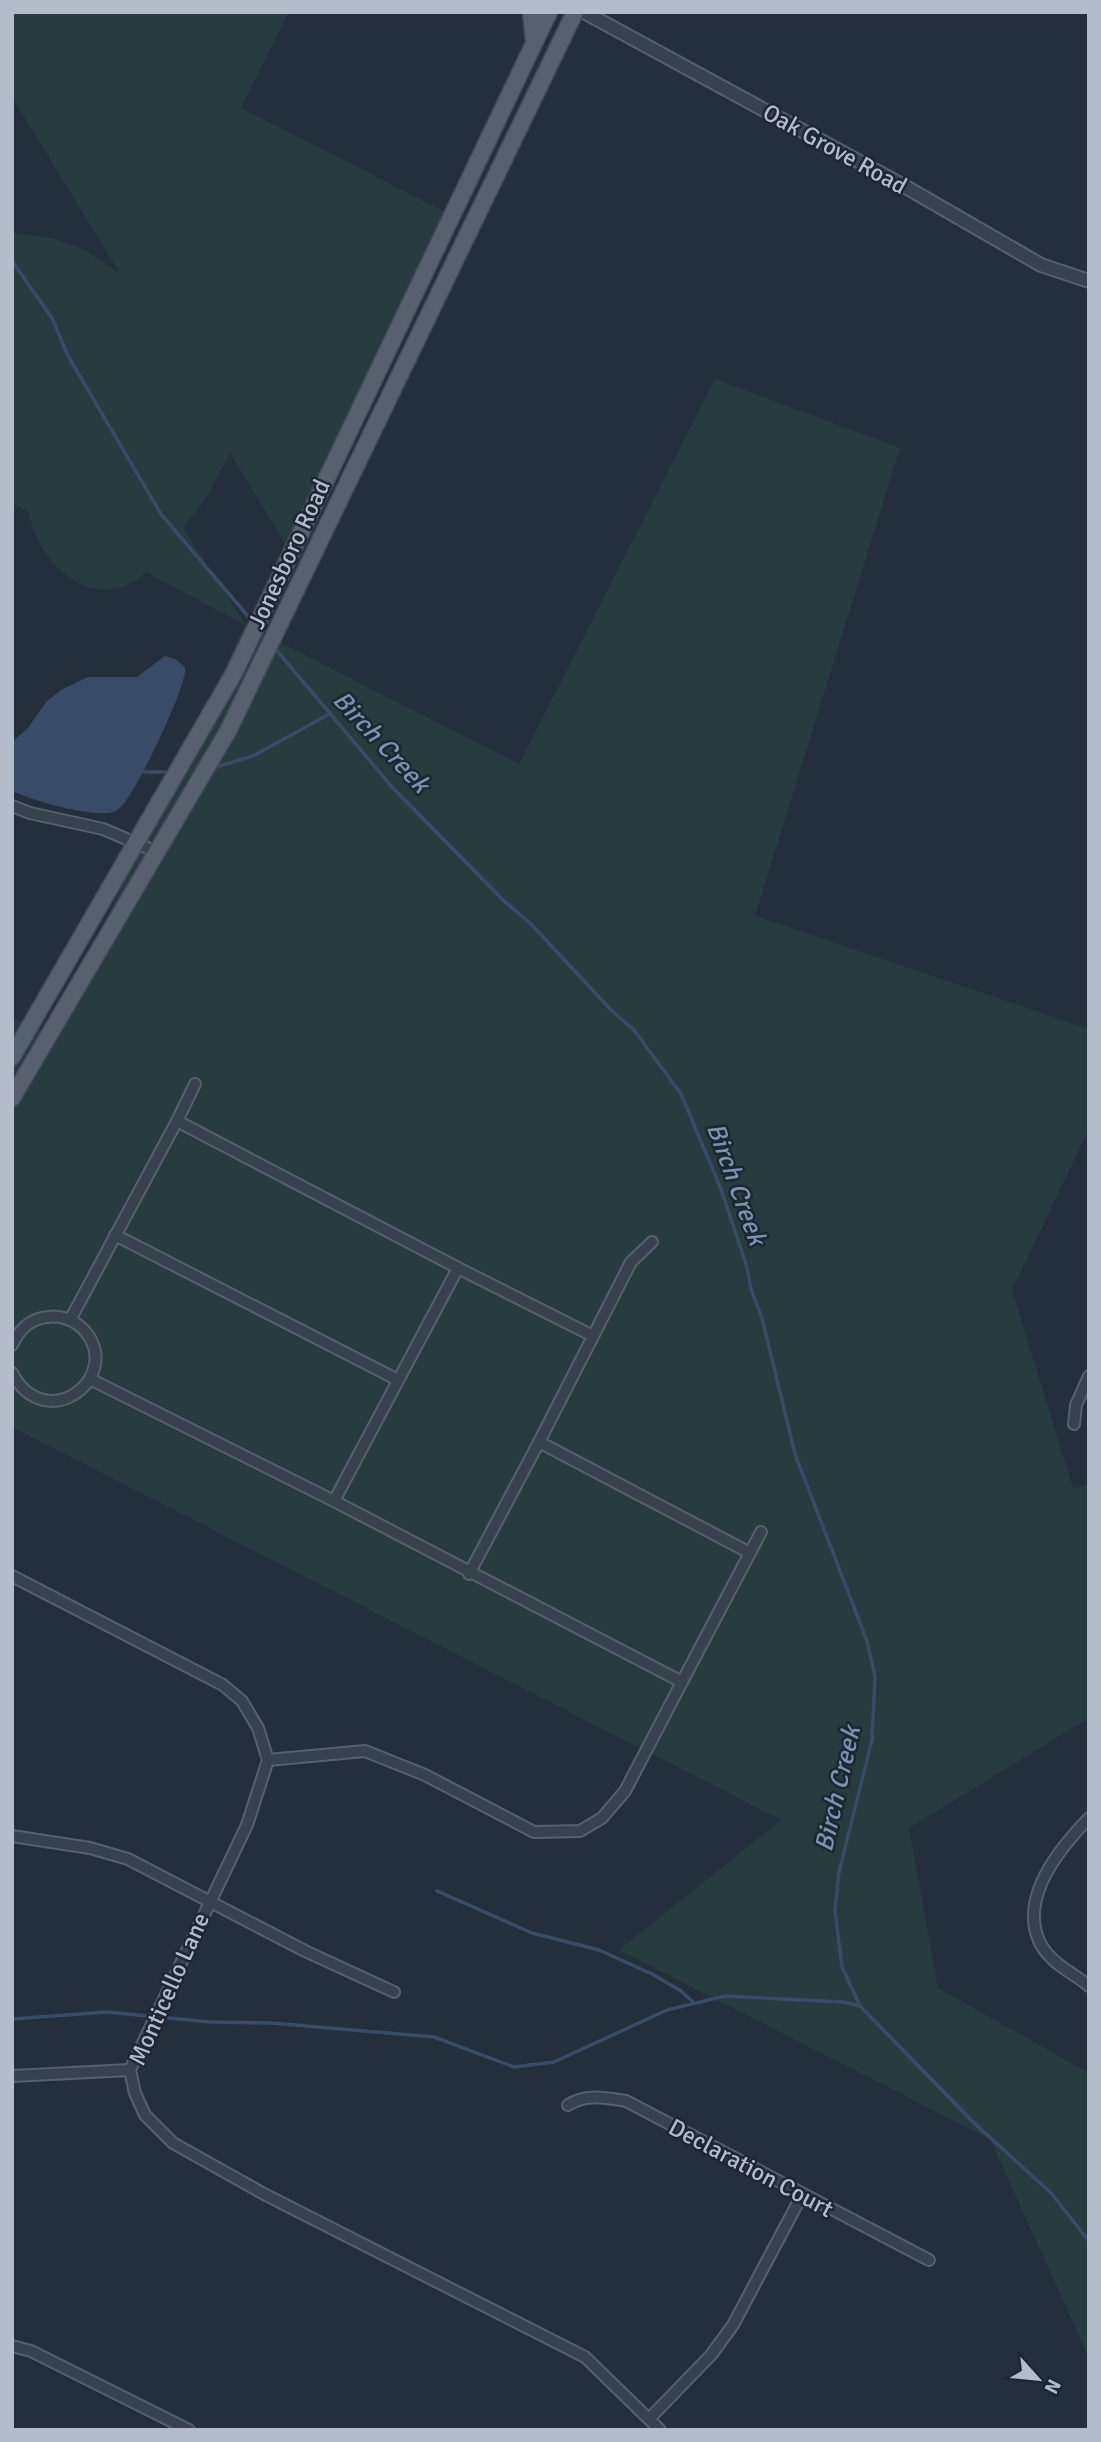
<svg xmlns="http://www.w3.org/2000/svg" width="1101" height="2442" viewBox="0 0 1101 2442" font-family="Signika,sans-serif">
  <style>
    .green { fill: #263c3f }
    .water { fill: #394c67 }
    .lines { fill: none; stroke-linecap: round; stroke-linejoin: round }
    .stream { stroke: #394c67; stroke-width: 3.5 }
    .minor-casing { stroke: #565f6c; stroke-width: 14 }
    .tertiary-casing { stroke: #565f6c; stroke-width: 16 }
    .primary-casing { stroke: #414a57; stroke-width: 19 }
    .minor { stroke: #38414e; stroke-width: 10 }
    .tertiary { stroke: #38414e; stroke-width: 12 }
    .primary { stroke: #56606e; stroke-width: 16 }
    .labels { text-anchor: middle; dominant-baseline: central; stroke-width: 5; stroke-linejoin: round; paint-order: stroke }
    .street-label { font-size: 24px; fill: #b4bcc9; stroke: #1d2633 }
    .water-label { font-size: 26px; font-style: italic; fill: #7c92b1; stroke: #1d2633 }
  </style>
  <rect width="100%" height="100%" fill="#242f3e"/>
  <path class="green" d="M12 12H289L241 108 451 215 286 545 230 453 204 502 183 527 246 625 519 764 715 379 900 448 755 916 1089 1029V1129L1012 1290 1073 1488 1089 1485V1718L909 1828 938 1988 1089 2073V2357L990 2139 619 1950 781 1820 12 1427V1017L52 1035 245 625 146 572C99 619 36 564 29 512L12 503V233L51 238 81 248 119 272 12 97Z"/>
  <path class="water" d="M165 656 177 660 185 668C188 684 132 804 116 811 98 820 31 800 12 791V742L28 728 47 701 61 690 88 677H137Z"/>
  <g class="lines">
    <g class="stream">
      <polyline points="12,261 52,318 68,356 161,514 252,621"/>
      <polyline points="273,646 392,787 504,901 530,923 612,1011 634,1030 681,1094 721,1189 747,1267 751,1289 762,1318 795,1454 867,1641 875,1676 872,1740 839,1872 835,1911 842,1967 860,2006 973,2122 1051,2193 1089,2241"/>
      <polyline points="213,768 253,756 331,713"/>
      <polyline points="143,772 170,772"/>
      <polyline points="437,1891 532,1933 599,1950 652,1974 681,1991 693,2002"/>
      <polyline points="12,2019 107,2012 210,2022 272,2023 434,2037 514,2067 554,2062 667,2010 725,1996 843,2002 860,2006"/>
    </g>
    <g class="minor-casing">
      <g id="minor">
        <polyline points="12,806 30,813 103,829 157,852"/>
        <polyline points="177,1121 195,1084"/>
        <polyline points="115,1235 398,1380"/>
        <polyline points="458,1268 593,1336"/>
        <polyline points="70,1320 177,1121 458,1268 334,1501 90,1379"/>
        <path d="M12 1345C19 1330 31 1318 48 1317 61 1315 74 1320 83 1329 126 1375 47 1438 12 1373"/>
        <polyline points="1074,1424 1076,1405 1089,1376"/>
        <polyline points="539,1442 631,1262 652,1242"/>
        <polyline points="334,1501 682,1682 761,1532"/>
        <polyline points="469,1574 539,1442 750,1553"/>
        <polyline points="12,1576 223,1685 242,1701 258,1728 268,1760 247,1825 130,2070 135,2093 145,2115 173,2143 264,2194 585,2357 660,2430"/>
        <polyline points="268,1760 365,1751 425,1775 534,1832 580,1831 602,1818 625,1791 682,1682"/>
        <path d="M1089 1818C1060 1848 1018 1898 1040 1943 1051 1964 1072 1972 1089 1986"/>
        <polyline points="12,1836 90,1848 128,1859 305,1951 394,1992"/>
        <polyline points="12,2076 130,2070"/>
        <path d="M568 2105C586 2093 607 2098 626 2101L929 2260"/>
        <polyline points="12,2346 31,2351 189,2430"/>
        <polyline points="650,2418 711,2355 733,2325 802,2195"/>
      </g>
    </g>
    <g class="tertiary-casing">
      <polyline id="tertiary" points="584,12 904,186 1041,265 1089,281"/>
    </g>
    <g class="primary-casing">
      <g id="primary">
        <polyline points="531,12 534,41"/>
        <polyline points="12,1057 234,673 549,12"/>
        <polyline points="12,1098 228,731 575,12"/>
      </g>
    </g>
    <use href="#minor" class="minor"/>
    <use href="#tertiary" class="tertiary"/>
    <use href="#primary" class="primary"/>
  </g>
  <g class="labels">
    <g class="street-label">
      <text transform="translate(835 149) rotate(29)">Oak Grove Road</text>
      <text transform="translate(289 554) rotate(-65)">Jonesboro Road</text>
      <text transform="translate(169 1989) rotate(-66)">Monticello Lane</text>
      <text transform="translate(751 2168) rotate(28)">Declaration Court</text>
    </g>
    <g class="water-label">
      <text transform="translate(381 742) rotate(47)">Birch Creek</text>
      <text transform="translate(736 1184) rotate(70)">Birch Creek</text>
      <text transform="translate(838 1789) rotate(-77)">Birch Creek</text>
    </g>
  </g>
  <rect width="1101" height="2442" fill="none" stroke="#b4bcc9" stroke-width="28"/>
  <g transform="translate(1038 2379) rotate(117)" stroke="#1d2633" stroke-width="5" paint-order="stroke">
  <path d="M0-5L12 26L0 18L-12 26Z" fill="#b4bcc9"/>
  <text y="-10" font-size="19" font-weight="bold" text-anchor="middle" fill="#b4bcc9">N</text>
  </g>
</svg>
